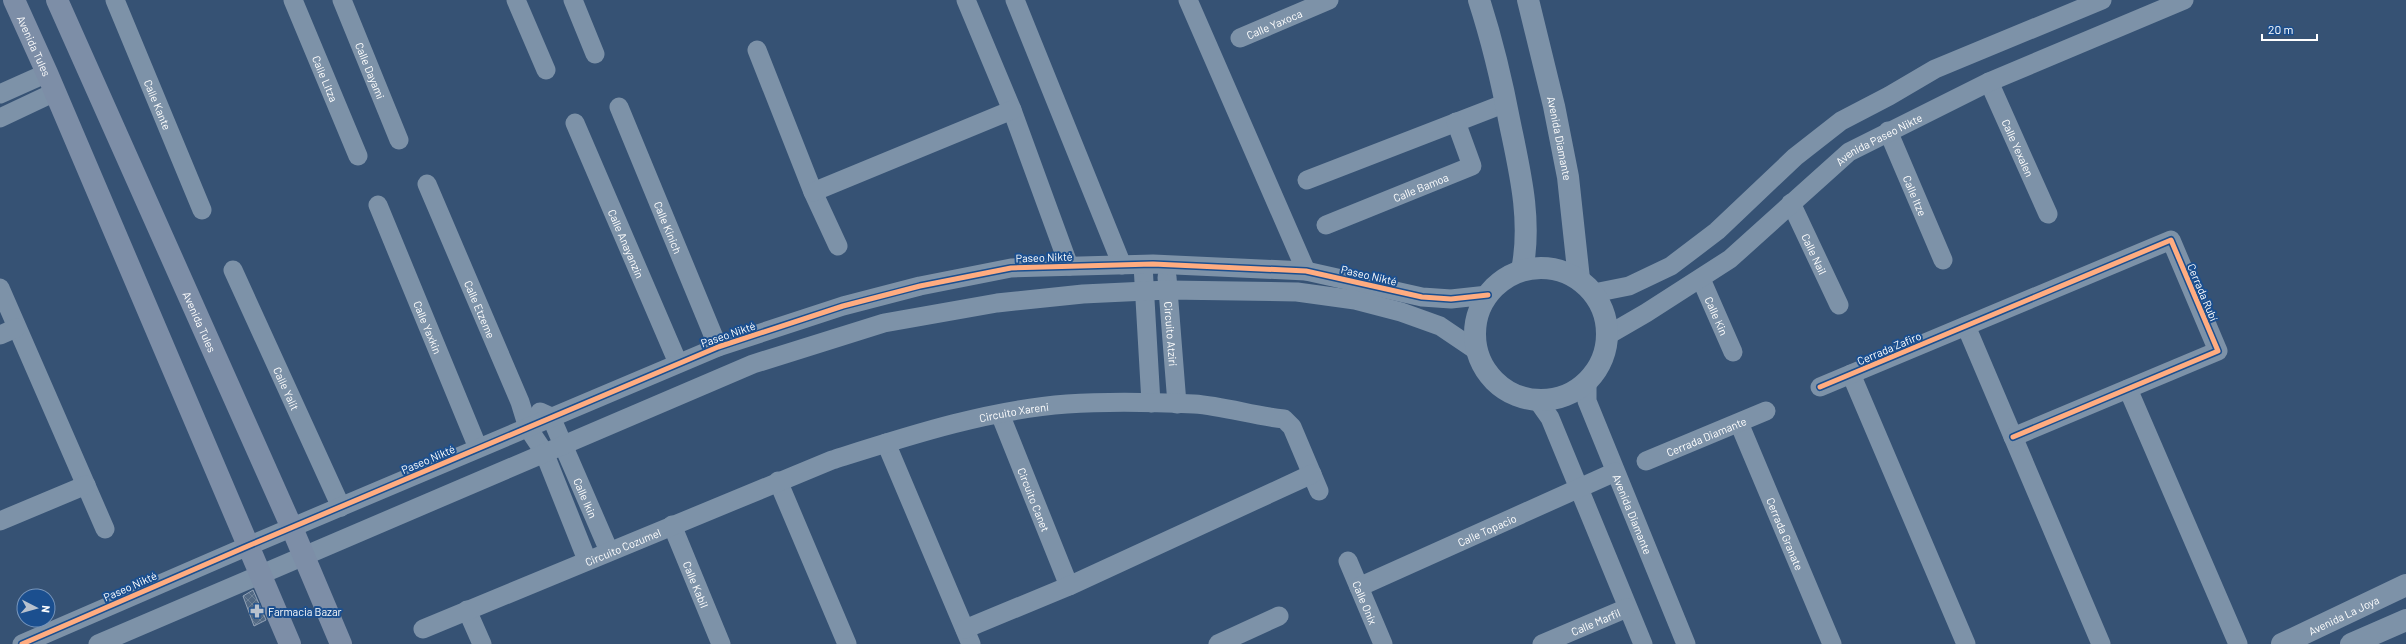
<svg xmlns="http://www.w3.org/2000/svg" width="2406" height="644" viewBox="0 0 2406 644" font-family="Barlow,sans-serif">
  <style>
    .building { fill: url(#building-cross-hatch); stroke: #92a2b6 }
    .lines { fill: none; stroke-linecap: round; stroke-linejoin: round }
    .minor { stroke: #7d92a8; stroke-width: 19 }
    .tertiary { stroke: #7d92a8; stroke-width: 22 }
    .primary { stroke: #7d8ea7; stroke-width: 22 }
    .cycleway-casing { stroke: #1b4f8f; stroke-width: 8 }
    .cycleway { stroke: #ffac80; stroke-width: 5 }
    .labels { text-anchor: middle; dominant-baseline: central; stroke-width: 4; stroke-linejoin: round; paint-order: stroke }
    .street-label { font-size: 11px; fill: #fff; stroke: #1b4f8f }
    .poi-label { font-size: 11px; fill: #fff; stroke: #1b4f8f; text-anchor: start }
  </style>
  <defs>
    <pattern id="building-cross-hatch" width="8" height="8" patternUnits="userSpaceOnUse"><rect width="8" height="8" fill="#526984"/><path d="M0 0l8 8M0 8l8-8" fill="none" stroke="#6c8096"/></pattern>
  </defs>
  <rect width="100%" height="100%" fill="#365274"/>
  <polygon class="building" points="253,590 266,620 254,626 243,596"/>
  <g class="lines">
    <g class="minor">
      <path id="s1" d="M115 0 202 210"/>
      <path id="s2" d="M293 0 358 156"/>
      <path id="s3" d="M342 0 399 140"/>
      <polyline points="516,0 546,70"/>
      <polyline points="573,0 595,54"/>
      <polyline points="966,0 1012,110 1069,266"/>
      <polyline points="1015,0 1122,265"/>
      <polyline points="1188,0 1306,271"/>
      <path id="s4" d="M1240 38 1329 0"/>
      <polyline points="757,50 813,192 838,246"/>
      <path id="s5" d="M1989 82 2048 214"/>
      <polyline points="0,94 47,73"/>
      <path id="s6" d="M619 107 718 347"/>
      <polyline points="0,118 55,92"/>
      <path id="s7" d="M575 123 678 363"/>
      <path id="s8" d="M1888 131 1943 260"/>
      <polyline points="1307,180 1506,103"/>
      <path id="s9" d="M427 184 520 402 528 428 544 452 587 560"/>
      <polyline points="813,192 1012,110"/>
      <path id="s10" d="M1791 203 1839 305"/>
      <path id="s11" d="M378 205 478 448"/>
      <path id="s12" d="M1326 225 1472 166 1456 122"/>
      <polyline points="1143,265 1151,403"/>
      <path id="s13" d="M233 270 341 507"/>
      <path id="s14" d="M1167 277 1177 404"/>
      <path id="s15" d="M1701 279 1733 352"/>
      <polyline points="0,288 105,529"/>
      <polyline points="1594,293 1629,286 1671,266 1717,231 1795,157 1841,121 1889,96 1935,69 2102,0"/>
      <polyline points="1966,326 2101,644"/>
      <polyline points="0,335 16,328"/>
      <path id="s16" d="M1608 335 1646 313 1730 259 1849 152 1989 82 2184 0"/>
      <polyline points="1851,374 1966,644"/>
      <path id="s17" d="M1587 383V401L1686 644"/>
      <polyline points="1820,387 2171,240 2218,351 2013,437"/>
      <polyline points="2128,389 2238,644"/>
      <polyline points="1538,401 1550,418 1643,644"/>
      <path id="s18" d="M540 412 551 417 609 551"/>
      <path id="s19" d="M1000 414 1069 586"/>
      <path id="s20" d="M1739 423 1832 644"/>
      <polyline points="886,443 971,644"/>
      <path id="s21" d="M1646 461 1766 411"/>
      <polyline points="778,481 847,644"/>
      <polyline points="0,521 86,485"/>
      <path id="s22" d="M672 525 721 644"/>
      <path id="s23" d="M1348 561 1383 644"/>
      <path id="s24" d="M1359 587 1615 472"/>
      <polyline points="467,610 482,644"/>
      <path id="s25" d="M423 629 832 460C908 436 987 410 1067 404 1109 401 1152 402 1194 404 1224 406 1254 416 1284 419L1292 427 1319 491"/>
      <polyline points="965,629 1069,586 1312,474"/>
      <polyline points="22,644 248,546 718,347 843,306 920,286 1011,268 1153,264 1306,271 1422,297 1451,299 1488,295"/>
      <polyline points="98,644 753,364 884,323 997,303 1083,294 1168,290 1297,292 1355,300 1401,312 1440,326 1477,351"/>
      <polyline points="1218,644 1279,616"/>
      <path id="s26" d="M1542 644 1627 608"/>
    </g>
    <g class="tertiary">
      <path d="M1479 0C1492 40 1502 82 1510 124 1520 172 1532 221 1522 270"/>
      <path id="s27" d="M1528 0 1554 106 1568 177 1579 279"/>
      <circle cx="1541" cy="334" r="66"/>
      <path id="s28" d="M2282 644 2406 585"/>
      <polyline points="2351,644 2406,620"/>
    </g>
    <g class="primary">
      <path id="s29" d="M14 0 47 73 290 644"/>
      <path id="s30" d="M57 0 292 528 341 644"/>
    </g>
    <g class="cycleway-casing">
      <g id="cycleway">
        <polyline points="1820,387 2171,240 2218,351 2013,437"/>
        <polyline points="22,644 248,546 718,347 843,306 920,286 1011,268 1153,264 1306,271 1422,297 1451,299 1488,295"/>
      </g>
    </g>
    <use href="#cycleway" class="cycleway"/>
  </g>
  <defs>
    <g id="pharmacy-bare" transform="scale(1.08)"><path d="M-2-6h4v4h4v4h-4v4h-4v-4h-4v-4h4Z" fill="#b9c2ce" stroke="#1b4f8f" stroke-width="2.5" paint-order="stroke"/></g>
  </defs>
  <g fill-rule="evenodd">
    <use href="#pharmacy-bare" x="257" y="611"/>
  </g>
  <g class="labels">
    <g class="street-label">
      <text stroke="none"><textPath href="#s4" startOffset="37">Calle Yaxoca</textPath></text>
      <text stroke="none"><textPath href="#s29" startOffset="50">Avenida Tules</textPath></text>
      <text stroke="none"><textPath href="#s3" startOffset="76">Calle Dayami</textPath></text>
      <text stroke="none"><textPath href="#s2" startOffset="85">Calle Litza</textPath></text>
      <text stroke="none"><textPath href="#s1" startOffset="113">Calle Kante</textPath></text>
      <text stroke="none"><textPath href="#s27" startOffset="142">Avenida Diamante</textPath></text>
      <text stroke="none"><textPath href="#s16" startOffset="336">Avenida Paseo Nikte</textPath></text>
      <text stroke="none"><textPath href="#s5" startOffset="72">Calle Yexalen</textPath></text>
      <text stroke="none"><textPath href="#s12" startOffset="102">Calle Bamoa</textPath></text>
      <text stroke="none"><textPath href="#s8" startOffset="70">Calle Itze</textPath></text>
      <text stroke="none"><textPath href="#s6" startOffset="130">Calle Kinich</textPath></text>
      <text stroke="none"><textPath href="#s7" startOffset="131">Calle Anayanzin</textPath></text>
      <text stroke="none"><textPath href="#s10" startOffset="56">Calle Nail</textPath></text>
      <text transform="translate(1044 257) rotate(-2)">Paseo Nikté</text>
      <text transform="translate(1369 275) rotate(13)">Paseo Nikté</text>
      <text transform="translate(2203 292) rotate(67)">Cerrada Rubí</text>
      <text stroke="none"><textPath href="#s9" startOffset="136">Calle Etzeme</textPath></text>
      <text stroke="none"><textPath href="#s15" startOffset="40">Calle Kin</textPath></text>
      <text stroke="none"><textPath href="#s30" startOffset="352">Avenida Tules</textPath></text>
      <text stroke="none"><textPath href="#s11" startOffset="132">Calle Yaxkin</textPath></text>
      <text transform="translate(728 334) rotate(-19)">Paseo Nikté</text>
      <text stroke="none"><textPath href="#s14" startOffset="57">Circuito Atziri</textPath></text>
      <text transform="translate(1889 348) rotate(-23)">Cerrada Zafiro</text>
      <text stroke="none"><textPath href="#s13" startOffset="130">Calle Yalit</textPath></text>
      <text stroke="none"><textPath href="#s25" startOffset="631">Circuito Xareni</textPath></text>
      <text stroke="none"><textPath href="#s21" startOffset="65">Cerrada Diamante</textPath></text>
      <text transform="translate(428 459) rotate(-23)">Paseo Nikté</text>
      <text stroke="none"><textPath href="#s18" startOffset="100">Calle Ikin</textPath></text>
      <text stroke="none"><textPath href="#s19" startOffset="92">Circuito Canet</textPath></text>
      <text stroke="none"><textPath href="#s17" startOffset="140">Avenida Diamante</textPath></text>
      <text stroke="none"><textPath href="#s24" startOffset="140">Calle Topacio</textPath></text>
      <text stroke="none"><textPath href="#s20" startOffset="120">Cerrada Granate</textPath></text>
      <text stroke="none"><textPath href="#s25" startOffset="216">Circuito Cozumel</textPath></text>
      <text stroke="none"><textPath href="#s22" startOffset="64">Calle Kabil</textPath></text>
      <text transform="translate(130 586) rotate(-24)">Paseo Nikté</text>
      <text stroke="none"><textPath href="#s23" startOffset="45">Calle Onix</textPath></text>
      <text stroke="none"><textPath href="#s28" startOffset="68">Avenida La Joya</textPath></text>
      <text stroke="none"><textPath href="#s26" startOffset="58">Calle Marfil</textPath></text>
    </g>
    <g class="poi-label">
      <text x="268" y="611">Farmacia Bazar</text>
    </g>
  </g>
  <g transform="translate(36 608) rotate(96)"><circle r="19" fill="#1b4f8f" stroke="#7695bc"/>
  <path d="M0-3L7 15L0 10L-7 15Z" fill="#b9c2ce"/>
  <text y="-6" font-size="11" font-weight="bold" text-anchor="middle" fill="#ffffff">N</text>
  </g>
  <path d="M2262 34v6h55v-6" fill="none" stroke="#ffffff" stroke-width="2"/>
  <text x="2268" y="34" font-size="12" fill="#ffffff" stroke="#1b4f8f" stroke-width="3" paint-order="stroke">20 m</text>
</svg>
